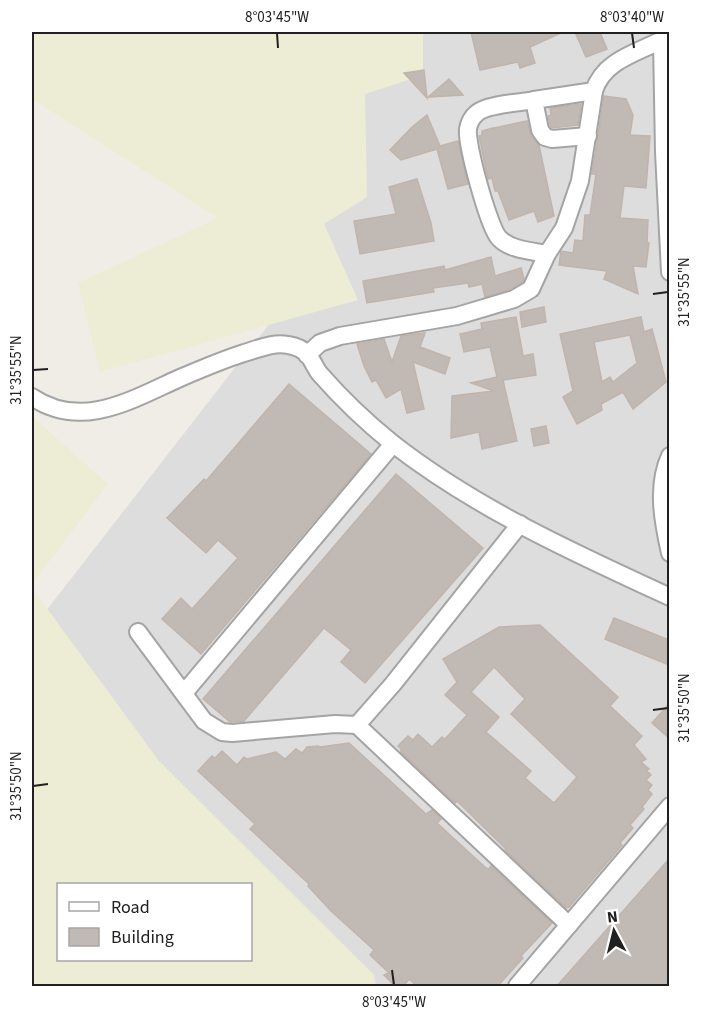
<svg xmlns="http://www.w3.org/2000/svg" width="701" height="1018" viewBox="0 0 701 1018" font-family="'Source Sans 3',sans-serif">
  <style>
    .residential { fill: #dedddd }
    .farmland { fill: #ecedd4; fill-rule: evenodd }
    .building { fill: #c1b9b4; stroke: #c1b4ab; stroke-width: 1.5; fill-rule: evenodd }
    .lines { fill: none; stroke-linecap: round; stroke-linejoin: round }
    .minor-casing { stroke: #a4a4a4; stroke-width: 20 }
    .minor { stroke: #fff; stroke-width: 16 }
    .ticks { fill: none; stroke: #202020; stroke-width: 2 }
    .neatline { fill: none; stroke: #202020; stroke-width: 2 }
    .ticks-label { font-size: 15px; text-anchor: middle; fill: #202020 }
  </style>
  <rect width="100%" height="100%" fill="#f0ede7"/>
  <polygon class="residential" points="371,32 669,32 669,986 308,986 250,884 35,625 301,283"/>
  <g class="farmland">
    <polygon points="32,32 423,32 423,75 365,94 367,197 324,224 358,300 100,372 78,283 218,218 32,99"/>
    <polygon points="32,416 108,484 32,584"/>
    <path d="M32 588 159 761 374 975 376 986H32ZM58 884H250V960H58Z"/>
  </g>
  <g class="building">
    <polygon points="471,32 563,32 530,47 535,63 520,68 518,62 480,70"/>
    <polygon points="575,32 600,32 607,49 586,57"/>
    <polygon points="424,70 427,98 404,73"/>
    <polygon points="449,79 463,95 428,97"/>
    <polygon points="604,96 626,99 633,115 630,135 650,136 646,188 624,186 620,218 648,220 647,242 649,243 646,267 633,266 638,294 604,279 607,271 559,265 561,251 573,253 575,240 583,241 585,215 590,215 596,174 592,174"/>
    <polygon points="581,104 578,125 551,128 548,116 551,115 550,108"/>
    <polygon points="427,115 440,146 458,141 468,184 448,189 437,149 401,160 390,150 411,128"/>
    <polygon points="527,121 531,136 539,145 554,216 538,222 534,211 509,220 498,191 495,191 492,178 488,179 479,136 482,135 482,131 493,128 494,130 494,128"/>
    <polygon points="417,179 431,223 434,241 360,254 354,221 396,214 389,187"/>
    <polygon points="491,257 495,276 521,268 524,279 523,282 510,289 485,297 482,284 469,287 468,283 433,288 434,292 367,303 363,281 444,266 445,270"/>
    <polygon points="544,307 546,322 522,327 520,312"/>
    <polygon points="516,317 523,356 533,354 536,375 503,380 517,441 482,449 479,432 451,438 452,396 494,391 471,383 497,377 490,347 464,352 460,334 482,329 481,323"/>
    <path d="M641 317 644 332 652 329 666 382 633 409 623 392 601 404 602 410 577 424 563 397 573 391 560 334ZM630 335 637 363 613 382 610 377 602 382 594 342Z"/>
    <polygon points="425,333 420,347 450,358 445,374 413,362 424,409 407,413 401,389 386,398 376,380 372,382 364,366 357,344 384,339 392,362 401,336"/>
    <polygon points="289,384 371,454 201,654 162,619 181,598 192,609 238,558 218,540 206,553 167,518 204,479 206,481"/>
    <polygon points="546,426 549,443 534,446 531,429"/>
    <polygon points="396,474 483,548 365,683 341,662 351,650 324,628 244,721 230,722 203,699"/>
    <polygon points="614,618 669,640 669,665 605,639"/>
    <path d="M540 625 618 697 610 706 642 736 634 745 646 759 641 762 649 769 646 770 651 775 646 780 652 785 648 790 652 794 642 807 644 809 630 825 633 828 620 843 622 845 569 907 566 908 505 850 506 849 457 801 455 803 401 752V749L398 746 408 736 413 740 418 734 432 747 442 737 445 739 467 715 445 695 457 682 443 659 499 627ZM494 667 525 699 511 714 577 777 554 803 525 778 531 771 486 732 499 717 471 692Z"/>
    <polygon points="669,704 669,738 652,723"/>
    <polygon points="349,743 426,814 432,810 441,819 437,823 486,868 489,869 491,866 552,923 521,956 523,958 497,987 418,987 409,979 403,987 396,987 384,975 389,973 370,955 374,950 331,911 308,886 309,884 250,829 255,824 198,771 212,756 215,758 222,751 237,765 244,757 247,759 276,752 285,759 296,749 302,753 307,747 318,746 320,747"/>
    <polygon points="669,859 669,987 556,987"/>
  </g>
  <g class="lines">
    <g class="minor-casing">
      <g id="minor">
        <polyline points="670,36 662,40 664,152 670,272"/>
        <path d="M534 100C520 103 487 104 477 113 472 117 469 123 468 129 466 144 489 228 499 238 510 250 532 251 547 254"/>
        <polyline points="588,136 552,139 545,137 540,130 534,100 594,91"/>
        <path d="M307 355 320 343 340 336 457 316 514 299 531 289 547 254 564 228 580 181 594 91C603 61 636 53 662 40"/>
        <path d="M32 397C82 431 133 399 180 378 201 369 222 360 244 353 258 349 273 342 288 345 295 346 303 349 308 355 313 361 315 368 320 374 342 399 366 422 392 443 475 508 574 553 670 597"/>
        <path d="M670 456C656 486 663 522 670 553"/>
        <polyline points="138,632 204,721 222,732 232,733 335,724 357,725 393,684 520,524"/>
        <polyline points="184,693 393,444"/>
        <polyline points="357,725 569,925"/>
        <polyline points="517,986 670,806"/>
      </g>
    </g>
    <use href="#minor" class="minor"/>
  </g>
  <path class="ticks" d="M277 33 278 48M632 33 634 48M653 294 668 292M33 370 48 369M653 710 668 708M33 786 48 784M392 970 394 985"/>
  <rect width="701" height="1018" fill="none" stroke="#ffffff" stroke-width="66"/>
  <rect x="57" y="883" width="195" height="78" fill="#ffffff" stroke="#a6a6a6" stroke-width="1.5"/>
  <rect x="69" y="902" width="30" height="9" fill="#ffffff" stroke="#a6a6a6" stroke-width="1.5"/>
  <text x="111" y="913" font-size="18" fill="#202020">Road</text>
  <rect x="69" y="928" width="30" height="18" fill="#c1b9b4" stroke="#a6a6a6" stroke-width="1.5"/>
  <text x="111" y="943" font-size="18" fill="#202020">Building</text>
  <g transform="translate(614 931) rotate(353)" stroke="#ffffff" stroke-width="4.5" paint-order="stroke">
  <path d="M0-4.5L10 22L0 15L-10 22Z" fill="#202020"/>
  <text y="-9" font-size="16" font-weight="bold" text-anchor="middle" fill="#202020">N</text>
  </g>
  <rect x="33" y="33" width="635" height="952" class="neatline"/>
  <g class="ticks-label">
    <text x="277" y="22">8°03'45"W</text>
    <text x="632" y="22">8°03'40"W</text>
    <text transform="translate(684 292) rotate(-90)" y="5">31°35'55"N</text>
    <text transform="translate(16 370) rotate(-90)" y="5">31°35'55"N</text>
    <text transform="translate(684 708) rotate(-90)" y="5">31°35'50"N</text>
    <text transform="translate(16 786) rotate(-90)" y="5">31°35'50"N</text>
    <text x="394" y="1007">8°03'45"W</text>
  </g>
</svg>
